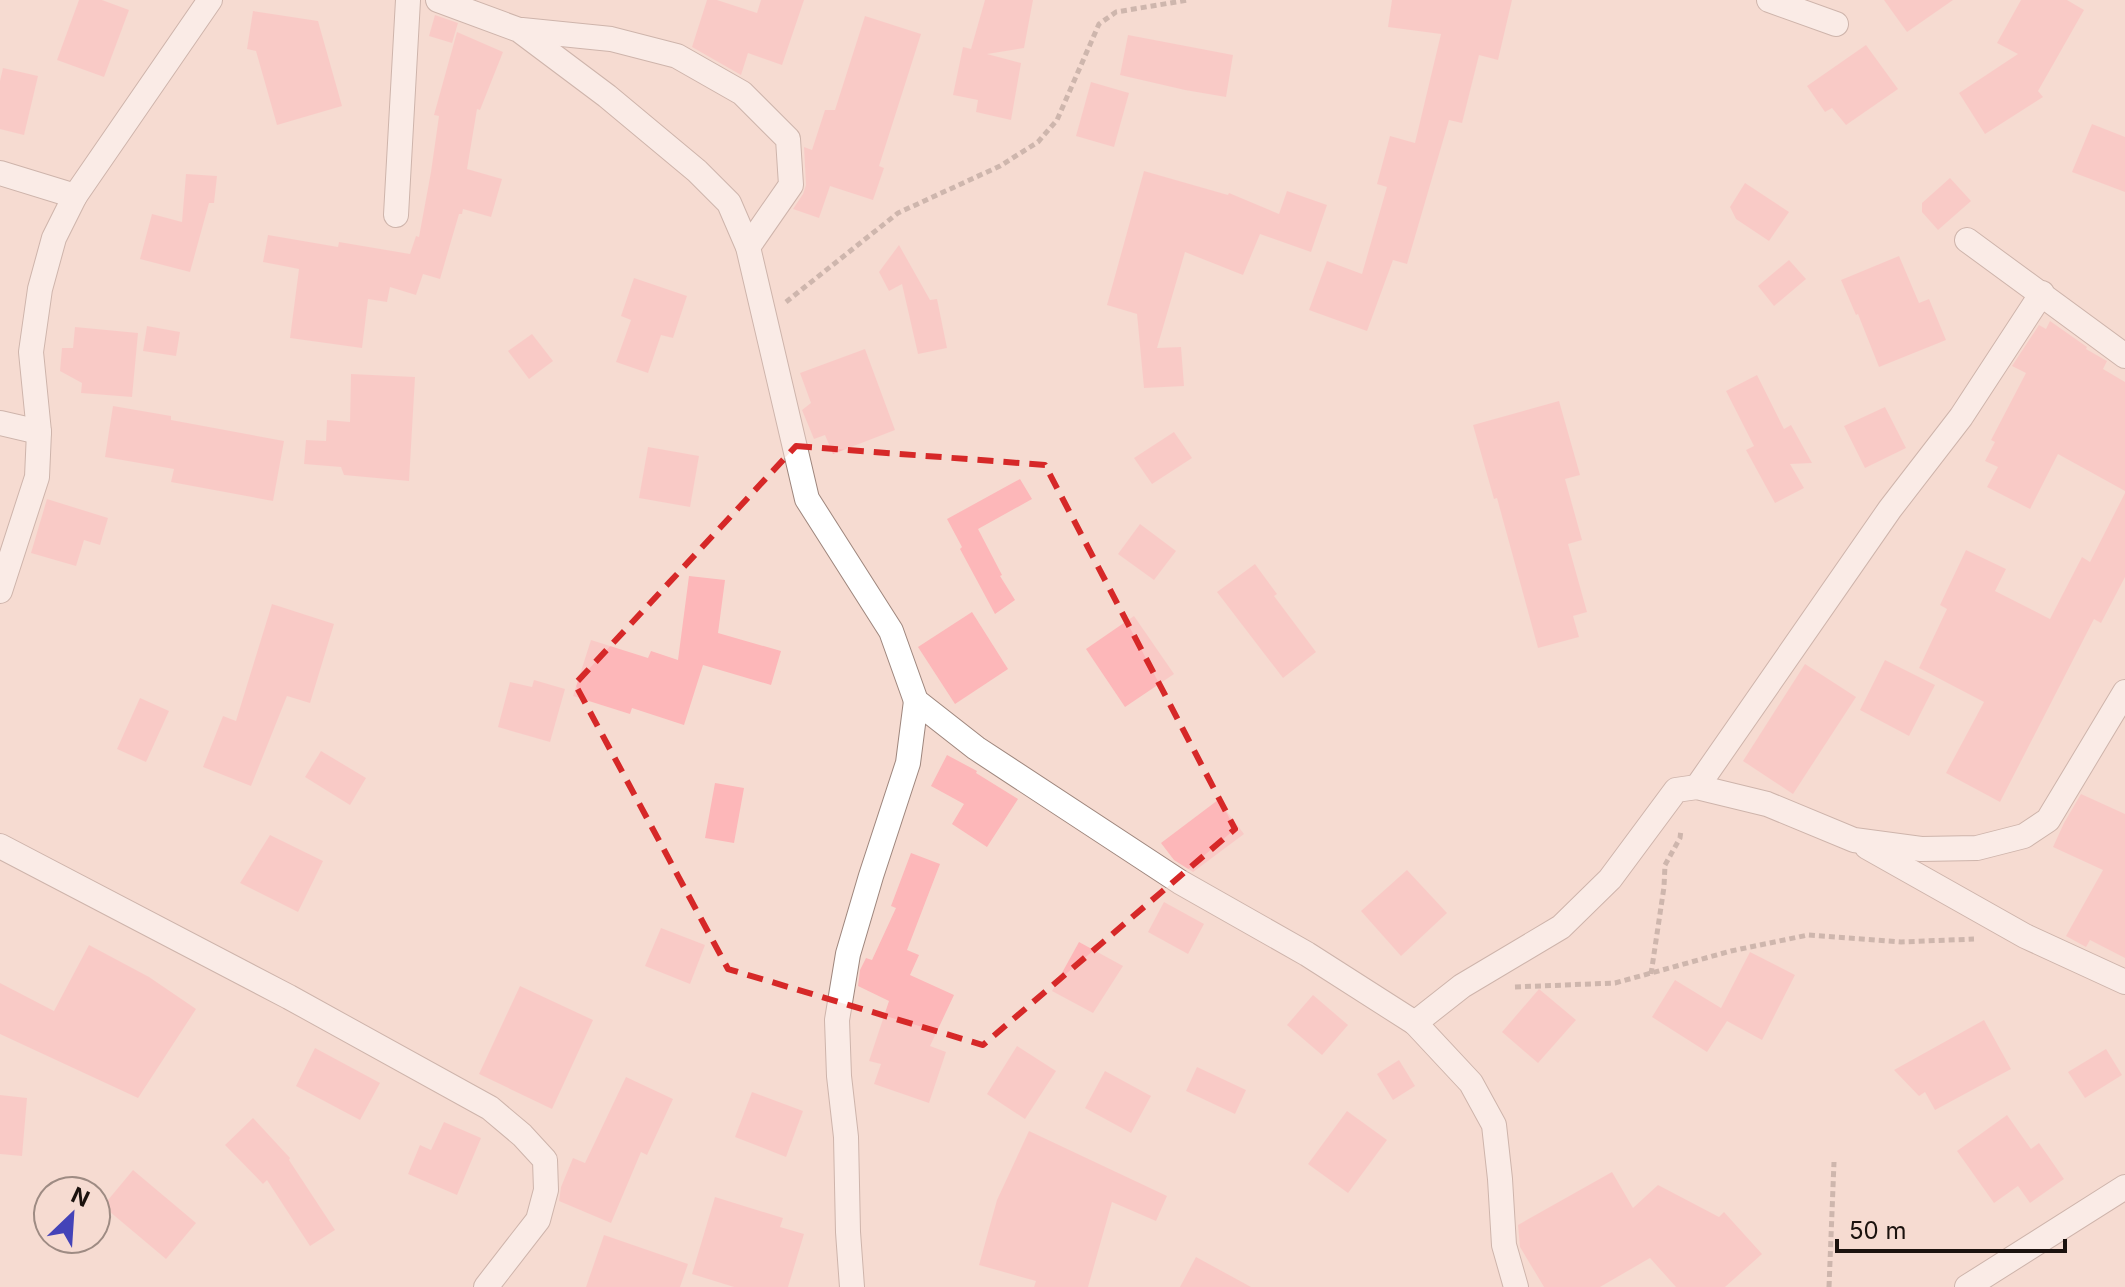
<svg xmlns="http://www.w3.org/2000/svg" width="2125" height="1287" viewBox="0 0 2125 1287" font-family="Inter,sans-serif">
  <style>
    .building { fill: #fdb7b9 }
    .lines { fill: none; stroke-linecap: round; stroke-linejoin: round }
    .street-casing { stroke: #9e867d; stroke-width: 26 }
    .path { stroke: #9e8a82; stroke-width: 5; stroke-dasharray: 6 4; stroke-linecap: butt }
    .street { stroke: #fff; stroke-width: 24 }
    .marked { fill: none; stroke: #d62828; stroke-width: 6; stroke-dasharray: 16 10; stroke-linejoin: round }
  </style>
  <rect width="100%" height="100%" fill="#f6dbd1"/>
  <g class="building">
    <polygon points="79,0 102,0 129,10 104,77 57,60"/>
    <polygon points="707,0 717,0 757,13 761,0 804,0 782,65 748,53 741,75 692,47"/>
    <polygon points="985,0 1033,0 1024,48 987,54 1021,63 1011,120 976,112 978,100 953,95 963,47 971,49"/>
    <polygon points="1392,0 1512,0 1498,60 1479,55 1462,123 1449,120 1407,264 1393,260 1367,331 1309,310 1327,261 1362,274 1387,187 1377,184 1390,136 1415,143 1441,34 1388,27"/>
    <polygon points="1884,0 1953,0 1907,32"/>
    <polygon points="2021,0 2067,0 2084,10 2038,91 2043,97 1985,134 1959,93 2018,54 1997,43"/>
    <polygon points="253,11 318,21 342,106 277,125 256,51 247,49"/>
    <polygon points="435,15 458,23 452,43 429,36"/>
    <polygon points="865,16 921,34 879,166 884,168 873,200 830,186 819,218 793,209 803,194 806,185 804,147 812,150 825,110 835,110"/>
    <polygon points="457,32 503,52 480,110 477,109 467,169 502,179 491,217 463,209 462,214 459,214 440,279 423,274 416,295 390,287 387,302 368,299 362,348 290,338 299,269 263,262 268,235 338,247 339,242 410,254 416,236 419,237 431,172 439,116 434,115"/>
    <polygon points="1128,35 1233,55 1226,97 1185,90 1120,75"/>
    <polygon points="1866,45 1898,89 1846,125 1832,108 1825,112 1807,86"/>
    <polygon points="3,68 38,76 24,135 0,129 0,81"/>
    <polygon points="1091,82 1129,93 1114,147 1076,136"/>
    <polygon points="2092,124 2125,137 2125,192 2072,172"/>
    <polygon points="1144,171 1228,195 1229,193 1279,214 1287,191 1327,205 1311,252 1260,234 1243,275 1185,252 1157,348 1181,347 1184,386 1144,388 1137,314 1107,305"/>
    <polygon points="186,174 217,176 214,203 209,203 190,272 140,259 152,214 182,222"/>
    <polygon points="1950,178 1971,201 1938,230 1922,212 1922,203"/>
    <polygon points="1745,183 1789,212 1769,241 1736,219 1730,207"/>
    <polygon points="899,245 930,300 937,299 947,348 918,354 902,284 889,291 879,272"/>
    <polygon points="1899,256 1919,303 1929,299 1946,340 1879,367 1858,314 1856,315 1841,280"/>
    <polygon points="1789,260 1806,279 1774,306 1758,286"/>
    <polygon points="634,278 687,296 673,338 661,335 648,373 616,362 631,320 621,316"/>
    <polygon points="2050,321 2087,347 2086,349 2107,361 2103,369 2125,382 2125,491 2058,454 2030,509 1987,487 1998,467 1985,461 1995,442 1991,440 2026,373 2012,366 2039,325 2046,329"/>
    <polygon points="147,326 180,332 176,356 143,351"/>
    <polygon points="75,327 138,333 132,397 81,393 82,383 60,371 62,348 73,348"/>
    <polygon points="532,334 553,361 529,379 508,351"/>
    <polygon points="865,349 895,430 833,454 825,435 814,439 802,410 811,403 800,373"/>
    <polygon points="351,374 415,377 409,481 344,475 341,467 304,464 306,440 326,441 327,420 350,422"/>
    <polygon points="1757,375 1784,429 1791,425 1812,463 1790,464 1804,488 1775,503 1746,450 1754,446 1726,391"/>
    <polygon points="1559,401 1580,475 1565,479 1582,540 1568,544 1587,612 1573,616 1579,637 1538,648 1497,498 1494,499 1473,425"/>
    <polygon points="113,406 171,416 171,420 284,441 273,501 171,482 174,469 105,457"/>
    <polygon points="1885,407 1906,448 1865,468 1844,426"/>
    <polygon points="1174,432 1192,458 1152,484 1134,458"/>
    <polygon points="648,447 699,456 690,507 639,498"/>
    <polygon points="1020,479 1032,499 978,529 1002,575 1000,576 1015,600 995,614 960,549 962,547 947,519"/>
    <polygon points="2125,493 2125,577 2101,623 2094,619 2000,802 1946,773 1984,702 1919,668 1947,609 1940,605 1966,550 2006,569 1995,591 2050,619 2082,557 2090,562"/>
    <polygon points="47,499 108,518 100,545 84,540 76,566 31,553"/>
    <polygon points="1140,524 1176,551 1154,580 1118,554"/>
    <polygon points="1255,564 1277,594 1274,596 1316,652 1283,678 1217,592"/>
    <polygon points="689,576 725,580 718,633 781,651 771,685 703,665 684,725 632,708 630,714 573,696 591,640 648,658 651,651 678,660"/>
    <polygon points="272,604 334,624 310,703 287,696 251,786 203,767 223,716 236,721"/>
    <polygon points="972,612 1008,669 955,704 918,647"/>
    <polygon points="1134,616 1174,674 1125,707 1086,649"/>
    <polygon points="1885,660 1935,685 1909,736 1860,710"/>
    <polygon points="1805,664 1856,697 1793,794 1743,761"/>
    <polygon points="534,680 565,689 550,742 498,727 510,682 532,687"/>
    <polygon points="140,698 169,711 146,762 117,749"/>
    <polygon points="321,751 366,778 350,805 305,777"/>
    <polygon points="947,755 977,771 976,773 1018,799 987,847 952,824 964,804 931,786"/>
    <polygon points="715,783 744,788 734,843 705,838"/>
    <polygon points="2081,794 2125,814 2125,958 2090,940 2086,947 2066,936 2103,870 2053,847 2064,823"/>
    <polygon points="1218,800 1244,834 1193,872 1174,860 1161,843"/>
    <polygon points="270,835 323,861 298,912 240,883"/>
    <polygon points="911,853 940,864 907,950 919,955 910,975 954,995 930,1046 946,1052 929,1103 874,1084 881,1064 869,1061 889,1001 858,986 860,970 866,958 872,960 896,908 891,906"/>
    <polygon points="1407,870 1447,913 1401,956 1361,911"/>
    <polygon points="1164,902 1204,924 1188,954 1148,932"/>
    <polygon points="661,928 705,945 690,984 645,966"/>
    <polygon points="1079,942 1123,966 1093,1013 1052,991"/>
    <polygon points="89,945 149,977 196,1009 138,1098 0,1034 0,983 54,1011"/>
    <polygon points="1750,952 1795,975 1762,1040 1727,1021 1707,1052 1652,1017 1675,980 1721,1008"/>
    <polygon points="520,986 593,1020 552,1109 479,1074"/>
    <polygon points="1539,989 1576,1020 1538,1063 1502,1032"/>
    <polygon points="1313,995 1348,1025 1322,1055 1287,1025"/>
    <polygon points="1984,1020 2011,1069 1935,1110 1925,1092 1919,1096 1894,1070"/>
    <polygon points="1017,1046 1056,1071 1025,1119 987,1094"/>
    <polygon points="315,1048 380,1083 360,1120 296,1086"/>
    <polygon points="2106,1049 2122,1075 2085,1098 2068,1072"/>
    <polygon points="1399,1060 1415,1086 1393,1100 1377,1074"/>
    <polygon points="1197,1067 1246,1090 1235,1114 1186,1091"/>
    <polygon points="1105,1071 1151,1096 1131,1133 1085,1108"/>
    <polygon points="626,1077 673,1099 647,1155 641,1152 611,1223 559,1201 561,1187 573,1158 585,1163"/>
    <polygon points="752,1092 803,1111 786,1157 735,1137"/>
    <polygon points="0,1095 27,1098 22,1156 0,1154"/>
    <polygon points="1347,1111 1387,1140 1348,1193 1308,1164"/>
    <polygon points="2007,1115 2031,1149 2039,1143 2064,1179 2030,1203 2018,1186 1994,1203 1957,1151"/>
    <polygon points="253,1118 290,1158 289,1160 335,1230 310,1246 267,1180 263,1184 225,1145"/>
    <polygon points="444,1122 481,1138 457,1195 408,1174 420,1145 431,1150"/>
    <polygon points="1029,1131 1167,1196 1156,1221 1112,1202 1088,1287 1034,1287 1036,1281 979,1265 997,1200"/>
    <polygon points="133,1170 196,1223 166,1259 103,1206"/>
    <polygon points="1612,1172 1633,1208 1658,1185 1719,1217 1724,1212 1762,1254 1725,1287 1676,1287 1650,1258 1600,1287 1544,1287 1520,1247 1518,1225"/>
    <polygon points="715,1197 783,1218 780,1227 804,1234 788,1287 734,1287 692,1274"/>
    <polygon points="604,1235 688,1264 680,1287 586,1287"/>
    <polygon points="1196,1257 1251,1287 1180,1287"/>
  </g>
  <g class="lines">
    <g class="street-casing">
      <g id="street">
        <polyline points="438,0 519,30 607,96 697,171 729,203 748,247 807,499 891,631 916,701 976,748 1180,882 1307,954 1415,1023 1471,1083 1494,1125 1500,1179 1504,1245 1516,1287"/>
        <polyline points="1769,0 1836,24"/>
        <polyline points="522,30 611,39 677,56 742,93 788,139 791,185 748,247"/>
        <polyline points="0,173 75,196"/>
        <polyline points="396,215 408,0"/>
        <polyline points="1967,240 2125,356"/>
        <polyline points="0,423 39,432"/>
        <polyline points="0,591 37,477 39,432 31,352 40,289 54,238 75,196 210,0"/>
        <polyline points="1697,787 1890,509 1961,417 2042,293"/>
        <polyline points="0,846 289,997 490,1108 522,1135 545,1160 546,1190 538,1220 486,1287"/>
        <polyline points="1867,847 2025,936 2125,982"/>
        <polyline points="1415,1023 1462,986 1561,927 1610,879 1676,790 1697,787 1767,804 1854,840 1921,849 1977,848 2024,836 2048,820 2125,692"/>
        <polyline points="852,1287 848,1232 846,1137 839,1076 837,1020 848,954 871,876 908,763 916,701"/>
        <polyline points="1967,1287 2125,1187"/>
      </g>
    </g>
    <g class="path">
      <polyline points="786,302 898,213 1000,166 1038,142 1057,120 1099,24 1116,12 1188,0"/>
      <polyline points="1651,974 1664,887 1665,865 1680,838 1681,830"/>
      <polyline points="1515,987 1615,983 1731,951 1808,935 1901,942 1974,939"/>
      <polyline points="1829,1287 1834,1162"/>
    </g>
    <use href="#street" class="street"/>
  </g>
  <path d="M0 0H2125V1287H0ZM796 446 1045 465 1235 829 983 1045 728 969 575 684Z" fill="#f6dbd1" fill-opacity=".55" fill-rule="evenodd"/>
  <path class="marked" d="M796 446 1045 465 1235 829 983 1045 728 969 575 684Z"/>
  <g transform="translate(72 1215) rotate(25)"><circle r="38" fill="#f6dbd1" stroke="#9e8b83" stroke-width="2"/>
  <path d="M0-6L14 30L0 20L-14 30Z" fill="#4443b8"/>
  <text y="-12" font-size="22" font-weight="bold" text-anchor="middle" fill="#1b120e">N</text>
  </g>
  <path d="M1837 1239v12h228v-12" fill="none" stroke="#1b120e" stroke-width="4"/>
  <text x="1849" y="1239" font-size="24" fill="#1b120e" stroke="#f6dbd1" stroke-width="6" paint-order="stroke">50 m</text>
</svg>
